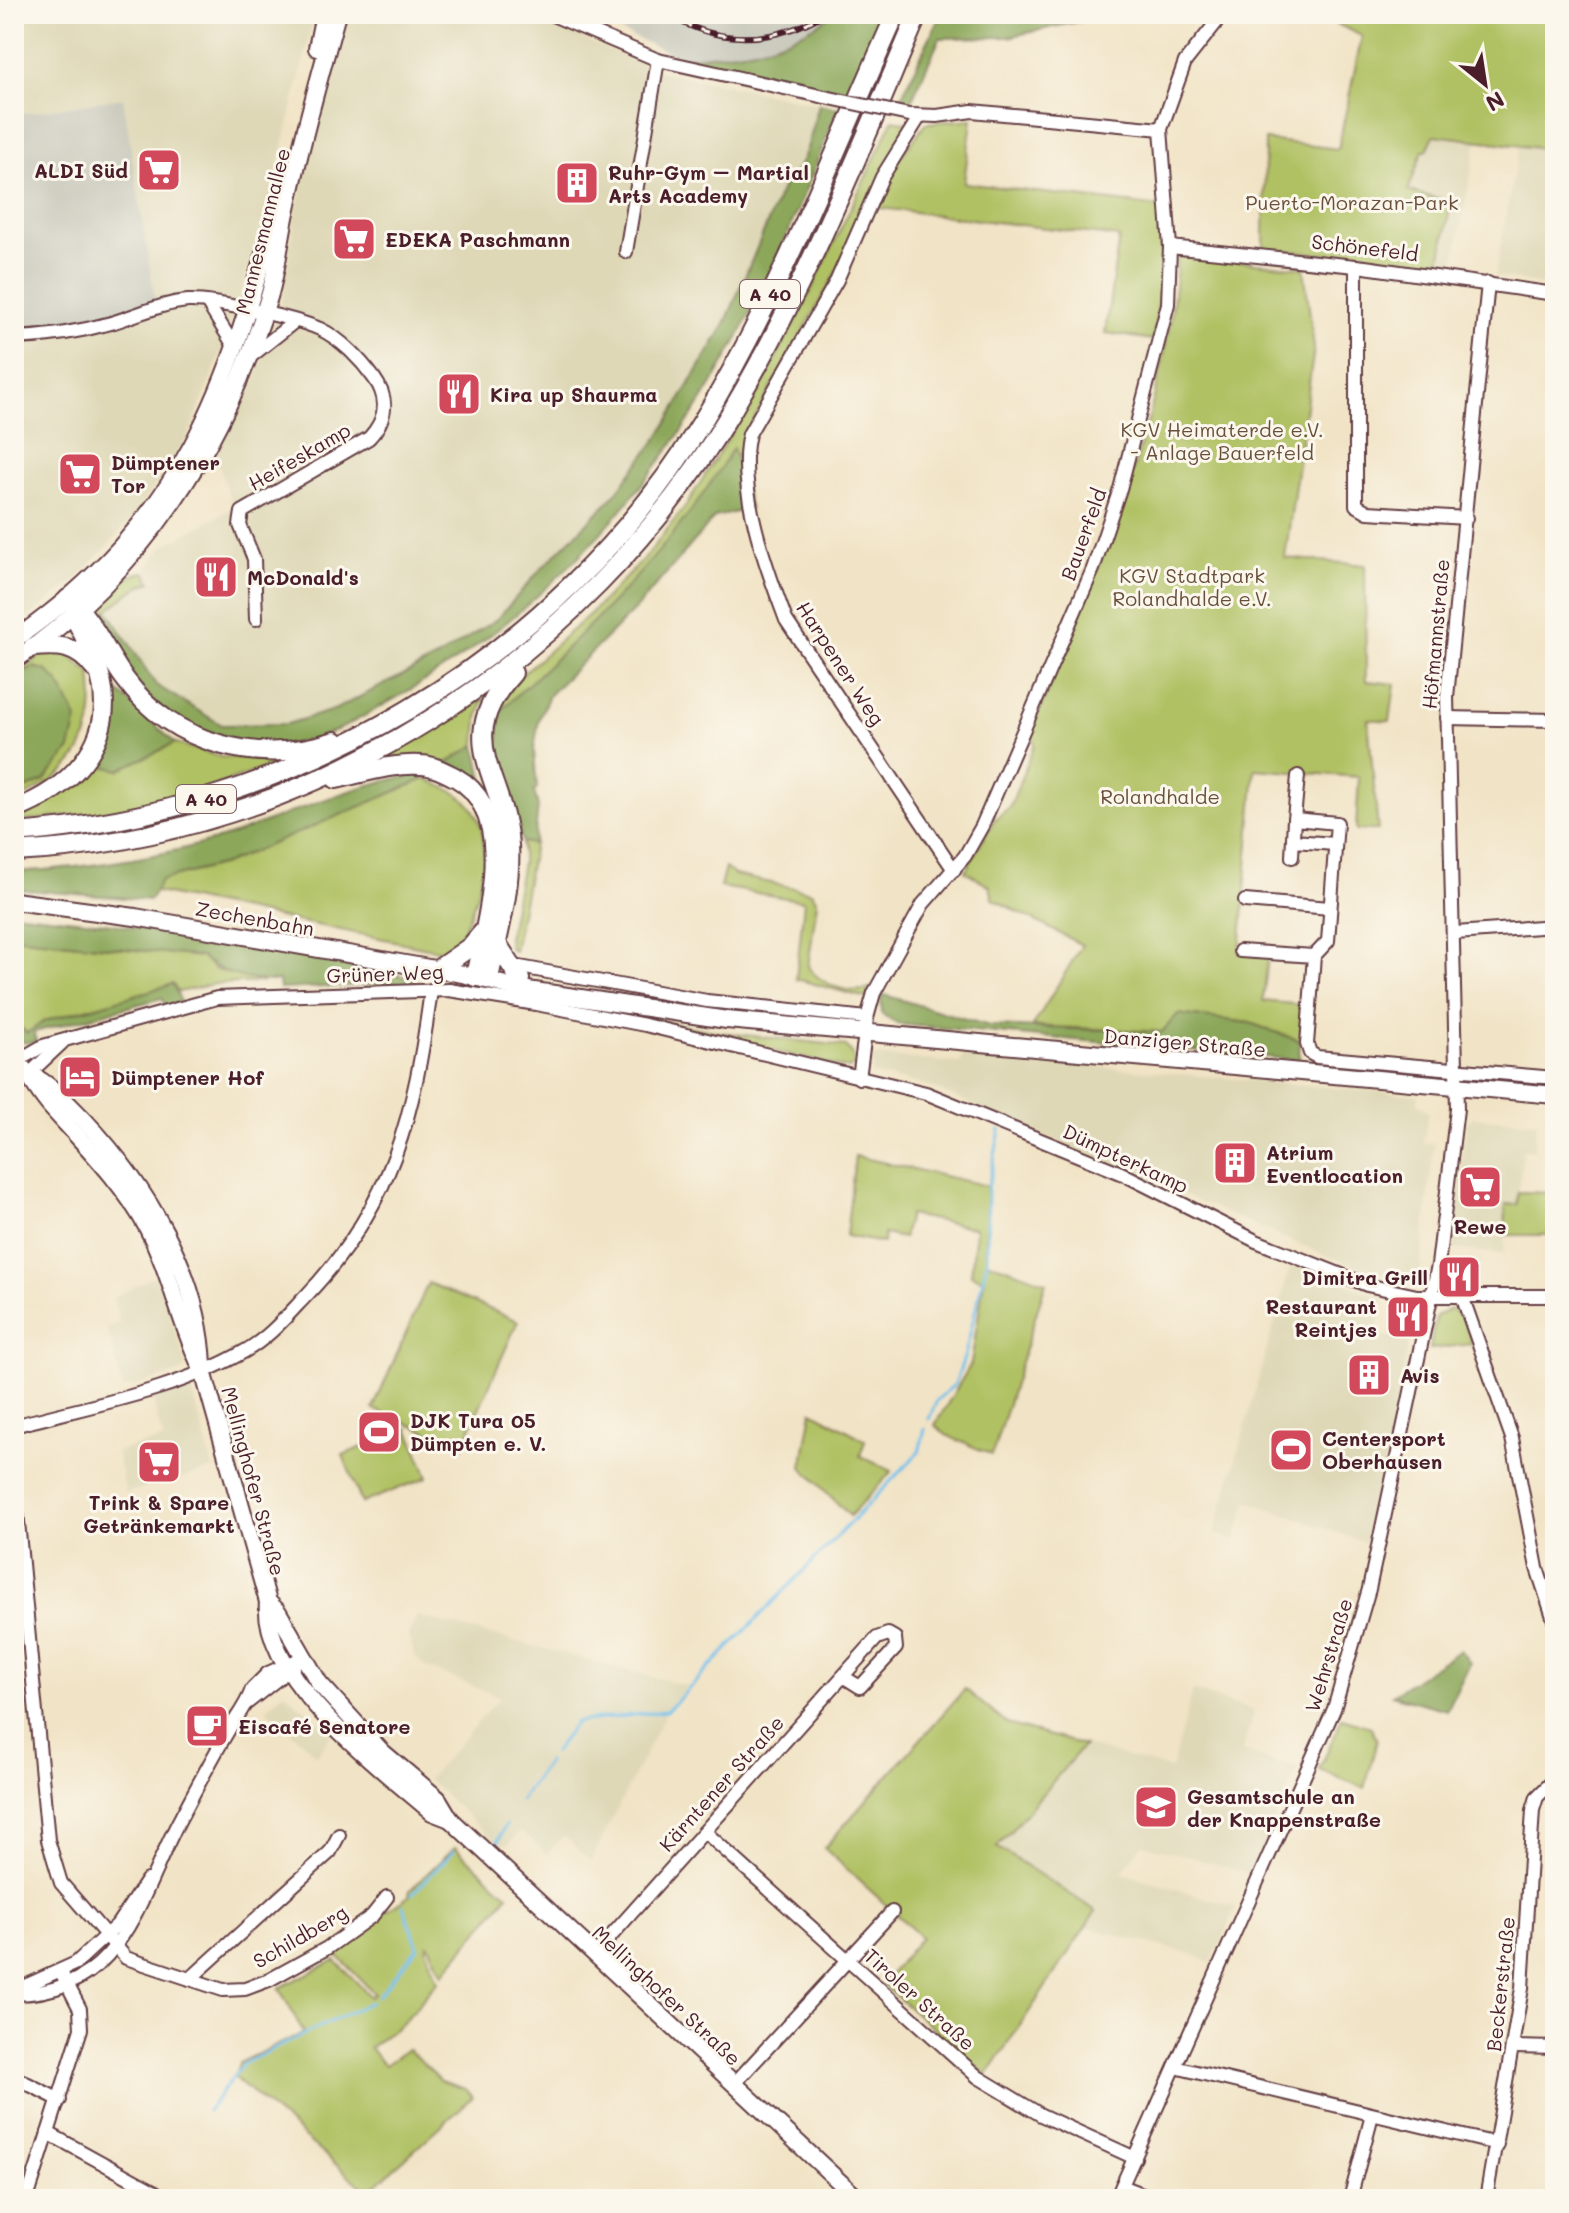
<svg xmlns="http://www.w3.org/2000/svg" width="1569" height="2213" viewBox="0 0 1569 2213" font-family="Mali,sans-serif">
  <style>
    .built { fill: #dfd8b7 }
    .industrial { fill: #c5c5b8 }
    .green { fill: #b0c164; stroke: #7d7048; stroke-width: 2 }
    .forest { fill: #8ca75a; stroke: #6b6342; stroke-width: 2 }
    .lines { fill: none; stroke-linecap: round; stroke-linejoin: round }
    .stream { stroke: #72c0ed; stroke-width: 3 }
    .minor-casing { stroke: #633c42; stroke-width: 16 }
    .major-casing { stroke: #633c42; stroke-width: 20 }
    .highway-casing { stroke: #633c42; stroke-width: 22 }
    .minor { stroke: #fff; stroke-width: 12 }
    .major { stroke: #fff; stroke-width: 16 }
    .highway { stroke: #fff; stroke-width: 18 }
    .rail-casing { stroke: #4a1f2b; stroke-width: 6 }
    .rail { stroke: #fbf7ec; stroke-width: 3; stroke-dasharray: 9; stroke-linecap: butt }
    .minor-bridge-casing { stroke: #633c42; stroke-width: 16; stroke-linecap: butt }
    .minor-bridge { stroke: #fff; stroke-width: 12 }
    .labels { text-anchor: middle; dominant-baseline: central; stroke-width: 6; stroke-linejoin: round; paint-order: stroke }
    .shield { fill: #fbf7ec; stroke: #7f6065; stroke-width: 2 }
    .shield-label { font-size: 18px; font-weight: bold; fill: #4a1f2b }
    .poi-label { font-size: 20px; font-weight: bold; fill: #4a1f2b; stroke: #fbf7ec; text-anchor: start }
    .park-label { font-size: 20px; fill: #69503c; stroke: #fbf7ec }
    .street-label { font-size: 20px; fill: #4a1f2b; stroke: #fbf7ec }
  </style>
  <rect width="100%" height="100%" fill="#fbf7ec"/>
  <filter id="ink" filterUnits="userSpaceOnUse"><feTurbulence type="fractalNoise" baseFrequency=".0125" numOctaves="2"/><feDisplacementMap in="SourceGraphic" scale="16" xChannelSelector="R" yChannelSelector="G"/><feConvolveMatrix kernelMatrix="1 2 1 2 8 2 1 2 1" color-interpolation-filters="sRGB"/></filter>
  <filter id="wash" filterUnits="userSpaceOnUse"><feTurbulence type="fractalNoise" baseFrequency=".006" numOctaves="4" result="noise"/><feDisplacementMap in="SourceGraphic" scale="32" xChannelSelector="R" yChannelSelector="G"/><feGaussianBlur stdDeviation="1.8" result="paint"/><feColorMatrix in="noise" values="0 0 0 0 0 0 0 0 0 0 0 0 0 0 0 0 0 1.4 0 .05"/><feComposite in="paint" operator="in"/></filter>
  <g filter="url(#wash)">
    <rect width="100%" height="100%" fill="#f1e3c5"/>
    <g class="built">
      <polygon points="43,14 315,14 270,199 224,344 189,435 137,512 106,548 74,581 14,629 14,329 75,323 124,312 123,98 14,115 14,20"/>
      <polygon points="347,14 526,14 659,71 819,104 802,163 796,176 783,186 725,324 660,435 611,499 541,569 498,618 437,658 334,710 287,724 222,725 156,685 108,611 137,586 150,582 145,572 162,547 233,508 215,454 254,383 283,296 295,213"/>
      <polygon points="1433,135 1477,140 1453,270 1439,267 1451,202 1408,191 1423,150 1427,150"/>
      <polygon points="1519,146 1555,150 1555,287 1495,276"/>
      <polygon points="963,1055 1419,1095 1418,1103 1429,1112 1423,1142 1434,1144 1419,1281 1380,1274 1329,1257 926,1085 871,1074 874,1056 960,1063"/>
      <polygon points="1473,1117 1537,1122 1534,1150 1523,1150 1517,1205 1506,1205 1504,1254 1453,1249 1466,1124"/>
      <polygon points="1291,1264 1384,1298 1376,1334 1409,1341 1370,1544 1247,1501 1235,1541 1215,1533"/>
      <polygon points="158,1274 186,1365 182,1372 123,1389 107,1327 120,1323 113,1298"/>
      <polygon points="182,1385 192,1389 213,1469 126,1493 116,1452 163,1439 151,1394"/>
      <polygon points="417,1616 688,1686 668,1708 591,1861 564,1836 547,1854 521,1831 509,1844 499,1845 428,1779 500,1697 425,1667 415,1657 408,1634"/>
      <polygon points="1193,1690 1254,1711 1242,1751 1298,1769 1251,1874 1142,1844 1122,1873 1236,1907 1211,1963 1192,1954 1085,1927 1095,1911 997,1847 1084,1745 1171,1769"/>
      <polygon points="284,1692 332,1733 317,1755 266,1710"/>
    </g>
    <g class="industrial">
      <polygon points="581,14 833,14 807,32 768,49 682,58"/>
      <polygon points="123,98 155,300 124,312 75,323 14,329 14,115"/>
    </g>
    <g class="green">
      <polygon points="1316,14 1555,14 1555,150 1434,135 1427,150 1423,150 1408,191 1451,202 1439,267 1264,248 1265,140 1338,149 1362,36"/>
      <polygon points="972,119 964,183 1160,207 1162,279 1153,340 1105,333 1119,237 872,207 889,173 926,123"/>
      <path d="M893 120 911 123 833 278 747 432 736 458 733 449C669 556 589 627 500 711L498 747 492 726 499 703 520 676 590 614 644 559 687 504 762 384 807 299Z"/>
      <path d="M1178 255 1304 268 1314 348 1285 558 1365 565 1366 681 1395 684 1390 721 1368 719 1378 830H1356L1359 777 1255 769 1240 953 1268 956 1263 1001 1303 1005 1300 1041 1250 1023 1178 1014 1162 1032 1033 1026 1082 945 993 899 990 886 965 871 995 819 1010 807 1035 743 1030 734C1093 581 1166 423 1178 255Z"/>
      <path d="M145 572 151 582C127 589 116 608 95 617 101 596 123 574 145 572Z"/>
      <path d="M65 652 91 674C100 740 74 777 14 801V794L44 781 59 683C46 669 38 666 20 673L42 654Z"/>
      <polygon points="484,698 478,718 476,745 447,763 425,758 377,764"/>
      <polygon points="175,743 221,757 290,759 194,793 109,812 14,822 14,816 43,806 96,764 119,770"/>
      <path d="M425 779C442 786 462 793 473 809 498 847 475 912 454 947L442 951 152 891 161 880 224 864Z"/>
      <polygon points="522,842 534,844 514,951 510,949 508,939 522,862"/>
      <path d="M725 868 735 875 812 892 817 902 808 967C821 984 849 996 870 988L866 998 796 979 804 901 720 887Z"/>
      <polygon points="14,937 201,957 216,970 264,982 215,984 179,992 172,985 45,1021 27,1033 14,1022"/>
      <polygon points="612,1012 718,1032 845,1046 852,1053 855,1065 849,1069"/>
      <polygon points="855,1156 988,1186 986,1261 1046,1282 992,1455 946,1435 935,1425 971,1364 984,1280 971,1275 976,1228 909,1215 903,1238 884,1234 883,1243 846,1236"/>
      <polygon points="1518,1192 1555,1193 1555,1235 1505,1235 1506,1204 1517,1205"/>
      <polygon points="428,1283 518,1321 462,1447 373,1409"/>
      <polygon points="1451,1309 1463,1317 1472,1344 1430,1349 1436,1316"/>
      <polygon points="812,1411 865,1440 860,1456 892,1471 850,1516 802,1467"/>
      <polygon points="408,1428 428,1477 362,1503 343,1455"/>
      <polygon points="965,1689 1007,1724 1084,1745 997,1847 1096,1911 987,2075 882,1984 921,1937 824,1848"/>
      <polygon points="1342,1718 1371,1727 1377,1740 1365,1788 1319,1770"/>
      <polygon points="455,1847 508,1895 443,1974 428,1944 426,1948 438,1981 403,2023 369,2048 385,2065 408,2049 441,2081 466,2089 473,2097 368,2192 234,2077 239,2063 304,2033 279,1988 335,1960 371,1997 374,1993 331,1949 409,1896 410,1890"/>
    </g>
    <g class="forest">
      <path d="M833 14H883L847 94 682 58C745 51 779 52 833 14Z"/>
      <polygon points="941,14 1112,14 1009,37 940,38 908,108 898,104"/>
      <path d="M819 104 838 108C796 217 750 332 683 429 604 544 502 642 378 708 352 723 325 739 295 743 256 749 206 736 173 717 140 698 114 649 95 617L108 611 156 685 222 725 287 724 334 710 437 658 498 618 541 569 611 499 660 435 725 324 783 186C807 167 811 132 819 104Z"/>
      <path d="M733 448 750 509 715 517 639 605 549 695 539 719 534 750 537 788 534 791 538 806 534 844 522 842 498 747 500 711C590 626 669 555 733 448Z"/>
      <polygon points="34,667 47,671 59,683 77,719 70,749 44,781 14,794 14,676"/>
      <polygon points="113,687 175,743 119,770 96,764 109,742"/>
      <polygon points="476,745 484,784 480,786 447,763"/>
      <path d="M417 775 425 779 224 864 161 880 150 900 14 889V872C86 868 162 858 231 835 294 813 351 784 417 775Z"/>
      <path d="M14 913 113 924 415 978V983L280 989 279 981C252 982 222 975 201 957L14 937Z"/>
      <polygon points="173,984 181,1002 165,1006 162,998 34,1032 36,1041 25,1043 14,1036 14,1022 27,1033 45,1021"/>
      <polygon points="881,994 989,1026 1162,1032 1178,1014 1250,1023 1300,1041 1299,1060 897,1024 882,1014"/>
      <polygon points="1460,1650 1470,1663 1447,1710 1392,1695"/>
    </g>
    <g class="lines">
      <g class="stream">
        <polyline points="929,1419 937,1400 955,1384 965,1355 987,1261 988,1188 1000,1130"/>
        <polyline points="554,1752 576,1722 666,1711 674,1704 919,1452 925,1429"/>
        <polyline points="520,1801 547,1762"/>
        <polyline points="498,1841 506,1825"/>
        <polyline points="412,1894 454,1851"/>
        <polyline points="378,1996 418,1947 403,1905"/>
        <polyline points="207,2111 243,2064 371,2002"/>
      </g>
    </g>
  </g>
  <g filter="url(#ink)">
    <g class="lines">
      <g class="minor-casing">
        <g id="minor">
          <polyline points="550,14 658,60 825,97"/>
          <polyline points="912,115 937,116 972,111 1161,129"/>
          <path d="M920 116 882 177 837 280 749 434C736 486 767 570 786 620L954 870"/>
          <polyline points="1170,247 1365,267 1555,294"/>
          <polyline points="626,252 658,60"/>
          <polyline points="1356,266 1356,505 1368,512 1466,518"/>
          <polyline points="208,304 236,349"/>
          <path d="M14 338C47 337 79 332 111 323 135 316 162 303 188 301 214 300 295 318 320 329 341 339 361 360 374 378 390 400 386 420 369 438L242 512 240 525 254 559 256 619"/>
          <polyline points="250,357 294,322"/>
          <polyline points="1447,718 1555,720"/>
          <polyline points="1294,819 1298,776"/>
          <polyline points="1293,841 1335,844"/>
          <polyline points="1292,857 1294,819 1337,823 1328,941 1314,956 1307,1044 1310,1053 1317,1057 1555,1078"/>
          <polyline points="1245,901 1330,908"/>
          <polyline points="1455,933 1555,926"/>
          <polyline points="1240,951 1314,956"/>
          <polyline points="520,967 707,1001 867,1018"/>
          <polyline points="17,1061 43,1046 217,998 449,990 536,1004 645,1025 926,1093 1121,1173 1256,1241 1367,1285 1417,1296 1555,1296"/>
          <polyline points="29,1074 62,1043"/>
          <polyline points="859,1078 867,1018 874,993 923,904 965,856 982,826 1093,569 1120,489 1168,304 1170,247 1161,129 1185,62 1223,14"/>
          <polyline points="1462,1296 1512,1438 1537,1568 1555,1623"/>
          <path d="M14 1426C91 1405 176 1391 245 1351 268 1338 286 1317 304 1298 393 1206 415 1113 431 990"/>
          <polyline points="14,1479 48,1840 61,1883 126,1958 223,1990 245,1989 269,1980 327,1948 372,1916 387,1897"/>
          <polyline points="247,1703 294,1666"/>
          <polyline points="705,1832 978,2077 1041,2115 1135,2158"/>
          <polyline points="595,1954 877,1638 888,1634 895,1638 896,1648 860,1687 844,1677"/>
          <polyline points="190,1979 330,1852 339,1835"/>
          <polyline points="14,1991 76,1963 117,1925 147,1880"/>
          <path d="M14 1994C125 1994 139 1894 181 1817 197 1787 213 1756 231 1726 239 1714 247 1704 252 1689L268 1673 302 1658"/>
          <polyline points="1514,2047 1555,2048"/>
          <polyline points="1175,2067 1497,2144"/>
          <polyline points="14,2077 60,2100"/>
          <polyline points="734,2084 892,1912"/>
          <polyline points="48,2133 168,2199"/>
          <polyline points="1122,2186 1155,2199"/>
          <polyline points="27,2199 81,2029 80,2009 61,1972"/>
          <polyline points="1116,2199 1334,1709 1369,1589 1438,1265 1457,1109 1447,697 1488,283"/>
          <polyline points="1350,2199 1372,2115"/>
          <polyline points="1486,2199 1522,1988 1533,1810 1537,1797 1555,1779"/>
        </g>
      </g>
      <g class="major-casing">
        <g id="major">
          <polyline points="317,48 324,14"/>
          <path d="M14 640C185 520 228 391 279 198"/>
          <path d="M14 661C142 572 225 445 269 297 278 267 280 237 287 208 301 143 319 78 337 14"/>
          <polyline points="14,901 135,917 463,974 521,989 727,1020 1555,1095"/>
          <path d="M14 1058C29 1073 37 1091 51 1107 86 1146 122 1181 147 1227 171 1273 180 1325 203 1371L268 1602 278 1612 319 1683 381 1751 438 1799 450 1819 858 2199"/>
          <path d="M29 1074C52 1085 67 1103 85 1121 146 1186 199 1273 203 1365"/>
          <path d="M268 1602C261 1678 380 1767 432 1812L450 1819"/>
        </g>
      </g>
      <g class="highway-casing">
        <g id="highway">
          <path d="M68 599C94 620 105 652 125 679 173 745 259 766 335 741"/>
          <path d="M33 647C60 645 76 645 94 668"/>
          <path d="M336 779C363 773 393 763 421 765 432 765 445 772 455 777 520 813 486 919 475 977"/>
          <path d="M14 810C67 790 114 746 102 684 98 661 86 640 76 620"/>
          <path d="M14 833C292 814 556 661 702 422 781 292 834 151 896 14"/>
          <path d="M14 852C310 839 584 662 733 409 807 284 861 147 918 14"/>
          <polyline points="496,942 520,979"/>
          <polyline points="437,970 470,947 482,933"/>
          <path d="M489 979C497 937 512 889 509 845 504 774 451 741 513 673"/>
        </g>
      </g>
      <use href="#minor" class="minor"/>
      <use href="#major" class="major"/>
      <use href="#highway" class="highway"/>
      <g class="rail-casing">
        <path id="rail" d="M667 14C717 45 773 45 824 14"/>
      </g>
      <use href="#rail" class="rail"/>
      <g class="minor-bridge-casing">
        <polyline id="minor-bridge" points="825,97 909,115"/>
      </g>
      <use href="#minor-bridge" class="minor-bridge"/>
    </g>
  </g>
  <defs>
    <g id="supermarket-square" transform="scale(2.3)"><rect x="-9" y="-9" width="18" height="18" rx="4" fill="#d1495b" stroke="#fbf7ec"/><path d="M-6-5.5h2.5l.6 2H6L4.5 2H-2.5L-4.4-4H-6ZM-1.5 3.2a1.3 1.3 0 1 0 .1 0ZM3 3.2a1.3 1.3 0 1 0 .1 0Z" fill="#fff"/></g>
    <g id="building-square" transform="scale(2.3)"><rect x="-9" y="-9" width="18" height="18" rx="4" fill="#d1495b" stroke="#fbf7ec"/><path d="M-4-6H4V6H1V3H-1V6H-4ZM-2.5-4.3h1.7v1.8h-1.7ZM.8-4.3h1.7v1.8H.8ZM-2.5-1h1.7V.8h-1.7ZM.8-1h1.7V.8H.8Z" fill="#fff"/></g>
    <g id="restaurant-square" transform="scale(2.3)"><rect x="-9" y="-9" width="18" height="18" rx="4" fill="#d1495b" stroke="#fbf7ec"/><path d="M-5-6h1v4h1v-4h1v4h1v-4h1v5L-1.5 .5V6h-2V.5L-5-1ZM5-6V6H3V1.5H1.5Q1.5-4 5-6Z" fill="#fff"/></g>
    <g id="hotel-square" transform="scale(2.3)"><rect x="-9" y="-9" width="18" height="18" rx="4" fill="#d1495b" stroke="#fbf7ec"/><path d="M-6-4.5h1.5V1H6V5H4.5V3h-9V5H-6ZM-4 0a1.8 1.8 0 1 1 3.6 0ZM.5 0V-2.5h3Q6-2.5 6 0Z" fill="#fff"/></g>
    <g id="stadium-square" transform="scale(2.3)"><rect x="-9" y="-9" width="18" height="18" rx="4" fill="#d1495b" stroke="#fbf7ec"/><path d="M0-5a6.5 5 0 1 0 0 10a6.5 5 0 1 0 0-10ZM-3.5-1.8h7v3.6h-7Z" fill="#fff"/></g>
    <g id="cafe-square" transform="scale(2.3)"><rect x="-9" y="-9" width="18" height="18" rx="4" fill="#d1495b" stroke="#fbf7ec"/><path d="M-5.5-4.5H6V0H3Q3 3.5 0 3.5H-2.5Q-5.5 3.5-5.5 0ZM3-3.2v2h1.7v-2ZM-6 4.5H4V6H-6Z" fill="#fff"/></g>
    <g id="school-square" transform="scale(2.3)"><rect x="-9" y="-9" width="18" height="18" rx="4" fill="#d1495b" stroke="#fbf7ec"/><path d="M0-5L7-2L0 1L-7-2ZM-4 1L0 2.5L4 1V4Q0 6-4 4Z" fill="#fff"/></g>
  </defs>
  <g fill-rule="evenodd">
    <use href="#supermarket-square" x="159" y="170"/>
    <use href="#building-square" x="577" y="183"/>
    <use href="#supermarket-square" x="354" y="239"/>
    <use href="#restaurant-square" x="459" y="394"/>
    <use href="#supermarket-square" x="80" y="474"/>
    <use href="#restaurant-square" x="216" y="577"/>
    <use href="#hotel-square" x="80" y="1077"/>
    <use href="#building-square" x="1235" y="1163"/>
    <use href="#supermarket-square" x="1480" y="1187"/>
    <use href="#restaurant-square" x="1459" y="1277"/>
    <use href="#restaurant-square" x="1408" y="1317"/>
    <use href="#building-square" x="1369" y="1375"/>
    <use href="#stadium-square" x="379" y="1432"/>
    <use href="#stadium-square" x="1291" y="1450"/>
    <use href="#supermarket-square" x="159" y="1462"/>
    <use href="#cafe-square" x="207" y="1726"/>
    <use href="#school-square" x="1156" y="1807"/>
  </g>
  <g class="labels">
    <g class="shield">
      <rect x="740" y="280" width="60" height="28" rx="6"/>
      <rect x="176" y="785" width="60" height="28" rx="6"/>
    </g>
    <g class="shield-label">
      <text x="770" y="294">A 40</text>
      <text x="206" y="799">A 40</text>
    </g>
    <g class="poi-label">
      <text x="128" y="170" text-anchor="end">ALDI Süd</text>
      <text x="608" y="172">Ruhr-Gym – Martial<tspan x="608" dy="23">Arts Academy</tspan></text>
      <text x="385" y="239">EDEKA Paschmann</text>
      <text x="490" y="394">Kira up Shaurma</text>
      <text x="111" y="462">Dümptener<tspan x="111" dy="23">Tor</tspan></text>
      <text x="247" y="577">McDonald's</text>
      <text x="111" y="1077">Dümptener Hof</text>
      <text x="1266" y="1152">Atrium<tspan x="1266" dy="23">Eventlocation</tspan></text>
      <text x="1480" y="1226" text-anchor="middle">Rewe</text>
      <text x="1428" y="1277" text-anchor="end">Dimitra Grill</text>
      <text x="1377" y="1306" text-anchor="end">Restaurant<tspan x="1377" dy="23">Reintjes</tspan></text>
      <text x="1400" y="1375">Avis</text>
      <text x="410" y="1420">DJK Tura 05<tspan x="410" dy="23">Dümpten e. V.</tspan></text>
      <text x="1322" y="1438">Centersport<tspan x="1322" dy="23">Oberhausen</tspan></text>
      <text x="159" y="1502" text-anchor="middle">Trink &amp; Spare<tspan x="159" dy="23">Getränkemarkt</tspan></text>
      <text x="238" y="1726">Eiscafé Senatore</text>
      <text x="1187" y="1796">Gesamtschule an<tspan x="1187" dy="23">der Knappenstraße</tspan></text>
    </g>
    <g class="park-label">
      <text x="1352" y="202">Puerto-Morazan-Park</text>
      <text x="1222" y="429">KGV Heimaterde e.V.<tspan x="1222" dy="23">- Anlage Bauerfeld</tspan></text>
      <text x="1192" y="575">KGV Stadtpark<tspan x="1192" dy="23">Rolandhalde e.V.</tspan></text>
      <text x="1160" y="796">Rolandhalde</text>
    </g>
    <g class="street-label">
      <text transform="translate(262 231) rotate(-76)">Mannesmannallee</text>
      <text transform="translate(1365 247) rotate(7)">Schönefeld</text>
      <text transform="translate(299 456) rotate(-30)">Heifeskamp</text>
      <text transform="translate(1083 534) rotate(-70)">Bauerfeld</text>
      <text transform="translate(1435 634) rotate(-85)">Höfmannstraße</text>
      <text transform="translate(841 663) rotate(57)">Harpener Weg</text>
      <text transform="translate(255 918) rotate(10)">Zechenbahn</text>
      <text transform="translate(385 973) rotate(-2)">Grüner Weg</text>
      <text transform="translate(1185 1042) rotate(5)">Danziger Straße</text>
      <text transform="translate(1126 1158) rotate(25)">Dümpterkamp</text>
      <text transform="translate(254 1481) rotate(75)">Mellinghofer Straße</text>
      <text transform="translate(1328 1655) rotate(-73)">Wehrstraße</text>
      <text transform="translate(721 1783) rotate(-48)">Kärntener Straße</text>
      <text transform="translate(300 1936) rotate(-30)">Schildberg</text>
      <text transform="translate(1500 1984) rotate(-84)">Beckerstraße</text>
      <text transform="translate(667 1995) rotate(43)">Mellinghofer Straße</text>
      <text transform="translate(920 1999) rotate(42)">Tiroler Straße</text>
    </g>
  </g>
  <rect width="1569" height="2213" fill="none" stroke="#fbf7ec" stroke-width="48"/>
  <g transform="translate(1485 84) rotate(150)" stroke="#fbf7ec" stroke-width="6" paint-order="stroke">
  <path d="M0-6L14 30L0 20L-14 30Z" fill="#4a1f2b"/>
  <text y="-12" font-size="22" font-weight="bold" text-anchor="middle" fill="#4a1f2b">N</text>
  </g>
</svg>
